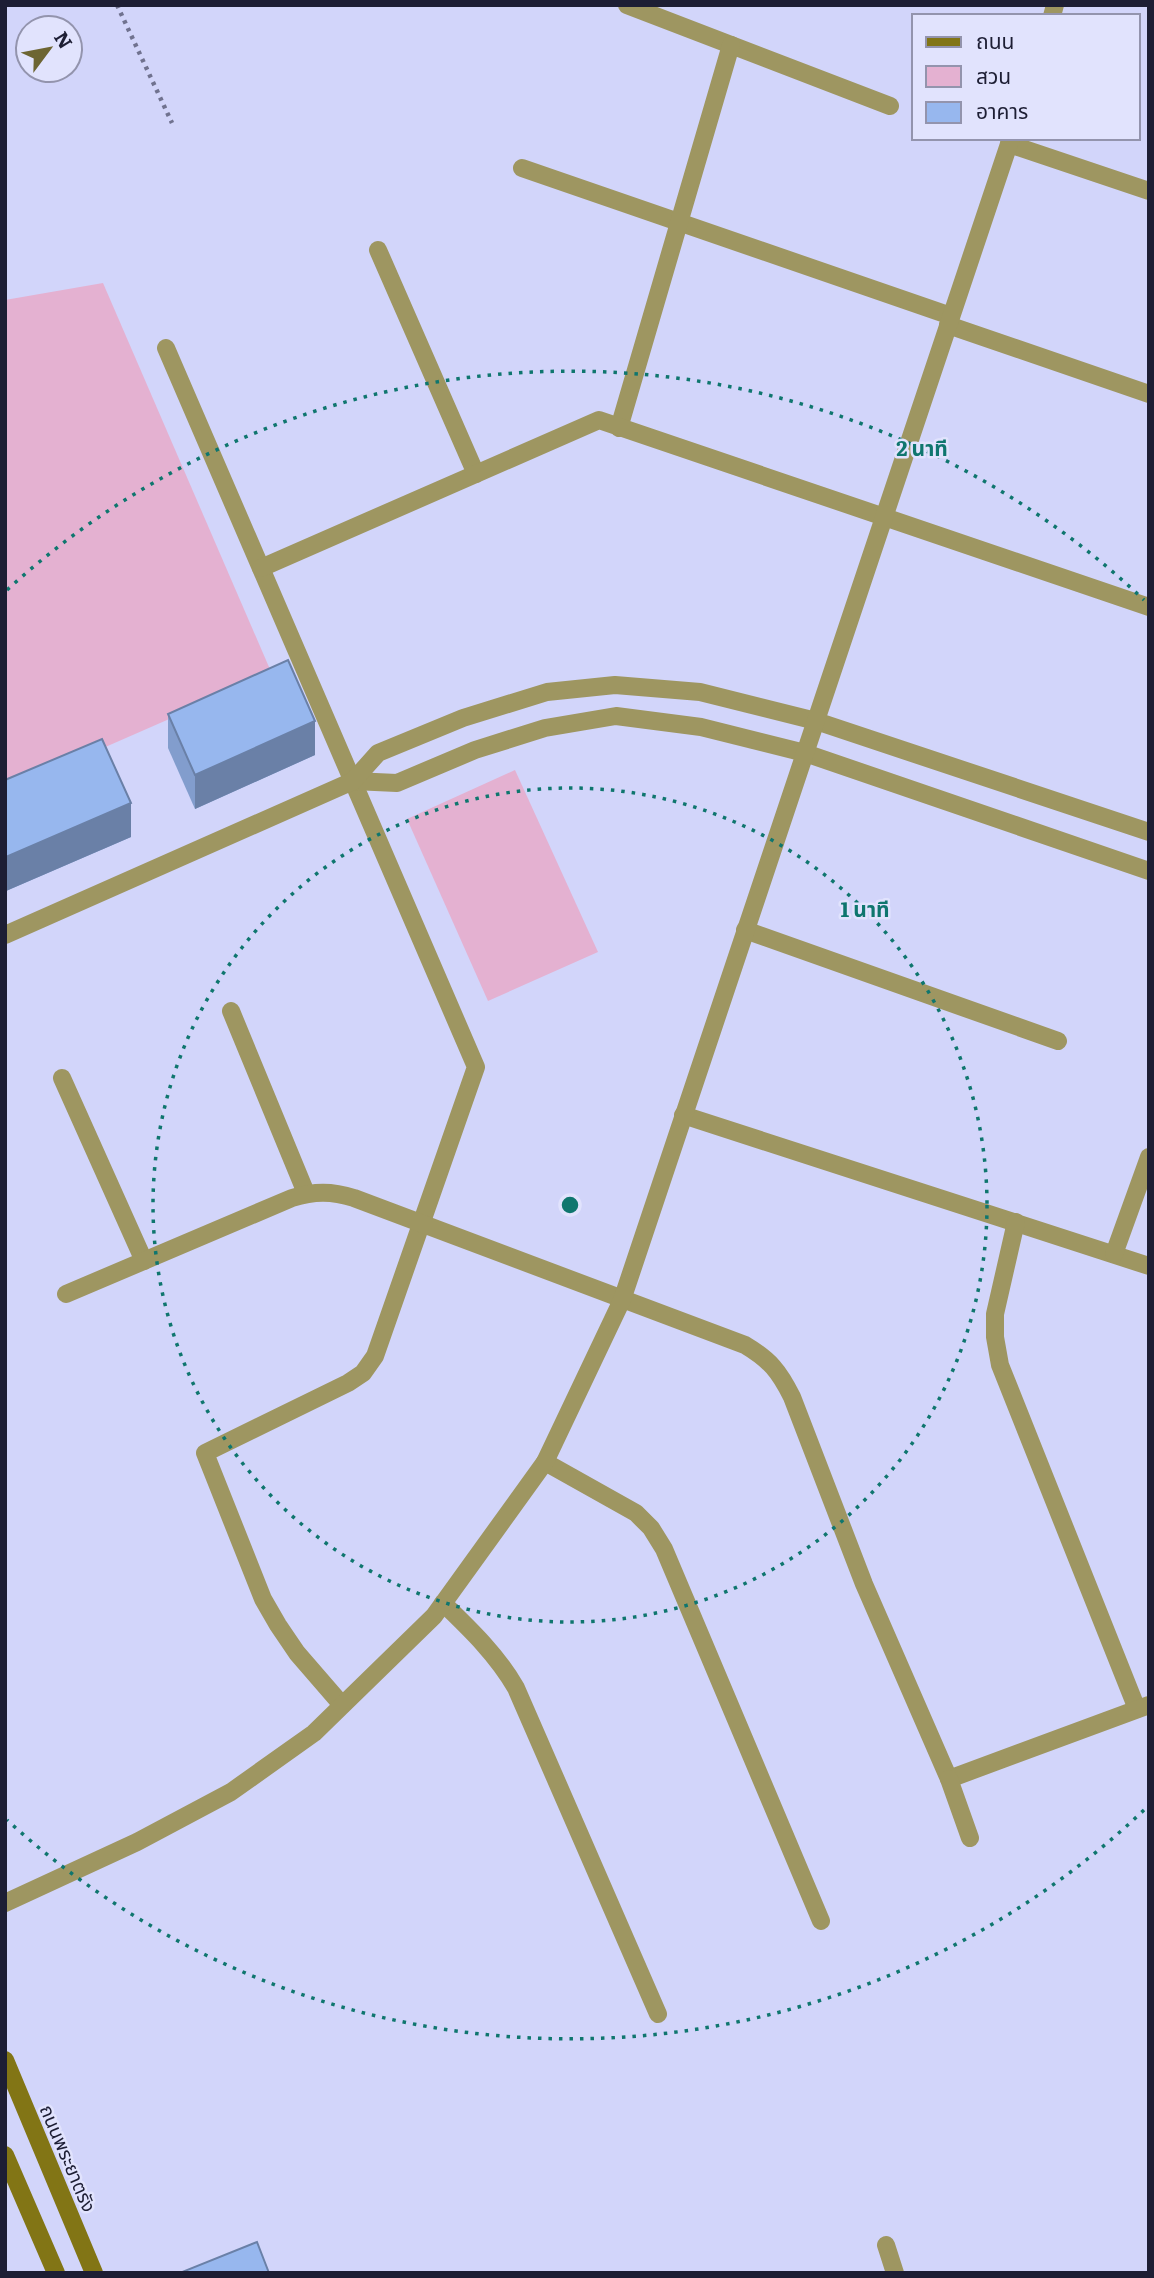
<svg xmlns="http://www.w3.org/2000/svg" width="1154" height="2278" viewBox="0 0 1154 2278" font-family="Literata,'Noto Sans Thai',serif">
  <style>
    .green { fill: #e4b1d1 }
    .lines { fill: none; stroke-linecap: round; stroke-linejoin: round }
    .path { stroke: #70728f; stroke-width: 4.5; stroke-dasharray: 3.5 5; stroke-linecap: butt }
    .minor { stroke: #9e9661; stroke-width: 18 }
    .secondary { stroke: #827515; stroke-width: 18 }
    .wall { fill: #829dcd }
    .shaded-wall { fill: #6a80a7 }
    .building { fill: #97b7ee; stroke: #6a80a7; stroke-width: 2 }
    .ring { fill: none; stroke: #0f766e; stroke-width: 3.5; stroke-dasharray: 3.5 7 }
    .labels { text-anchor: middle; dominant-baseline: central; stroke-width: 5; stroke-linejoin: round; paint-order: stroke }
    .street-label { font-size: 19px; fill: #1d1e34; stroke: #e1e3fd }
    .centre { fill: #0f766e; stroke: #e1e3fd; stroke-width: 3.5 }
    .ring-label { font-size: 21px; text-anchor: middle; font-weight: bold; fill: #0f766e; stroke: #e1e3fd; stroke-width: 5; stroke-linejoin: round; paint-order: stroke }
  </style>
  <rect width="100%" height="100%" fill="#d2d5fa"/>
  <g class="green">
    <polygon points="103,283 272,674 5,791 5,300"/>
    <polygon points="515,770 598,952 488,1001 407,819"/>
  </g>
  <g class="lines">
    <polyline class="path" points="117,5 172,123"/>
    <g class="minor">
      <polyline points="627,5 890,106"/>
      <polyline points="1052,16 1055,5"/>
      <polyline points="1009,144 1149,191"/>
      <polyline points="522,168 951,316"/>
      <polyline points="378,250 476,474"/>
      <polyline points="948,325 1149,394"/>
      <polyline points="166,348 476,1067 375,1356 363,1373 348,1383 205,1453 263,1599 278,1625 297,1653 342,1705"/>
      <polyline points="619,428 731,45"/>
      <polyline points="261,568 599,420 1149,607"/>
      <polyline points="353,781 397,783 475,750 545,728 616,716 701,727 805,753 1149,871"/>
      <polyline points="745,930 1058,1041"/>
      <polyline points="5,935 353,781 378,753 463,718 547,692 615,685 700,692 816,721 1149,832"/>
      <polyline points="231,1011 306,1193"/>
      <polyline points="62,1078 144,1261"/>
      <polyline points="683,1115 1149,1266"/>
      <polyline points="1016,1222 995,1314 995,1337 1000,1365 1137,1709"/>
      <polyline points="1114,1254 1149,1157"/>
      <path d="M66 1294 292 1198C314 1191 332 1191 354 1198L745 1345C770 1360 779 1371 792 1397L864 1584 949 1779 1149 1705"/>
      <polyline points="545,1462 636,1513 651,1528 664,1549 821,1921"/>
      <path d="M443 1603C471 1630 497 1655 516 1688L658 2014"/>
      <polyline points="949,1779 970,1838"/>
      <polyline points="5,1903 137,1842 231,1792 314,1733 434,1616 545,1462 622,1300 1011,138"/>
      <polyline points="886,2245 895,2273"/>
    </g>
    <g class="secondary">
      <polyline points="5,2060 94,2273"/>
      <polyline points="5,2155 56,2273"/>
    </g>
  </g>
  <g class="wall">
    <polygon points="168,714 315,755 195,809 168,748"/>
    <polygon points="5,780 131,837 6,891 5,888"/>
  </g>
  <g class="shaded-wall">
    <polygon points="315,721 315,755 195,809 195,775"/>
    <polygon points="131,803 131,837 6,891 6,857"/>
  </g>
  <g class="building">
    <polygon points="288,660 315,721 195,775 168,714"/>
    <polygon points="102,739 131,803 6,857 5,854 5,780"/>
    <polygon points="257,2242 269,2273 183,2273 182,2272"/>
  </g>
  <g class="ring">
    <circle cx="570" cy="1205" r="417"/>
    <path d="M1144 1810A834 834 0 0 1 7 1820M7 590A834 834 0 0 1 1144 600"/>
  </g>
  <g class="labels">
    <g class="street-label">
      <text transform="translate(69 2158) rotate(67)">ถนนพระยาตรัง</text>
    </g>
  </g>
  <circle cx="570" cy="1205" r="10" class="centre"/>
  <g class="ring-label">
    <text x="922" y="456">2 นาที</text>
    <text x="865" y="917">1 นาที</text>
  </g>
  <rect width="1154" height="2278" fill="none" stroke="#1d1e34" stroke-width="14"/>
  <rect x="912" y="14" width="228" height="126" fill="#e1e3fd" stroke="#9394ad" stroke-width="2"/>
  <rect x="926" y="37" width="35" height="10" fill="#827515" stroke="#9394ad" stroke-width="2"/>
  <text x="976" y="49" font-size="21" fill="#1d1e34">ถนน</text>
  <rect x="926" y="66" width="35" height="21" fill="#e4b1d1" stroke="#9394ad" stroke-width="2"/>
  <text x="976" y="84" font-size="21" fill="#1d1e34">สวน</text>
  <rect x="926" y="102" width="35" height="21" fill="#97b7ee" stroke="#9394ad" stroke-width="2"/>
  <text x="976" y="119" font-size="21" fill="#1d1e34">อาคาร</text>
  <g transform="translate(49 49) rotate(58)"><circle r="33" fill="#e1e3fd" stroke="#9394ad" stroke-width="2"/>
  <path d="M0-5L12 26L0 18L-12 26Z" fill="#6d6532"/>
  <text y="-10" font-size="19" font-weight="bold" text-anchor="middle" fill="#1d1e34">N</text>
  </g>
</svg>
